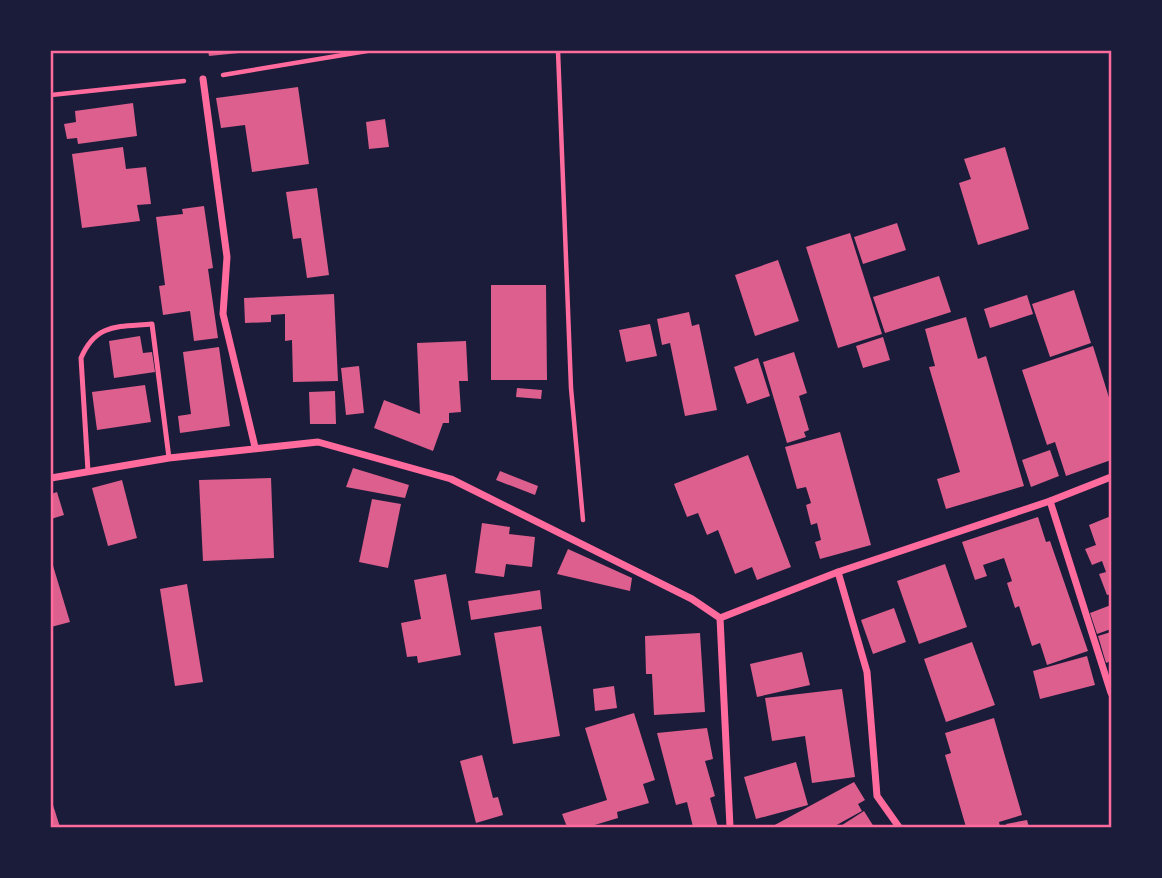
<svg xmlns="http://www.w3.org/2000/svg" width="1162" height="878" viewBox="0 0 1162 878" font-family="Roboto,sans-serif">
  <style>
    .building { fill: #dd5f8e }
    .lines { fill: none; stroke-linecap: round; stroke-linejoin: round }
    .path { stroke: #ff6b9d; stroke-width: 4.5 }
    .service { stroke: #ff6b9d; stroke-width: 5 }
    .minor { stroke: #ff6b9d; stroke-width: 7 }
    .neatline { fill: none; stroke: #ff6b9d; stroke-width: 2.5 }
  </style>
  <rect width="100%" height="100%" fill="#1b1b3a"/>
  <g class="building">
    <polygon points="208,51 239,51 239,53 209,56"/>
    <polygon points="298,87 309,164 252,172 245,125 221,128 216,98"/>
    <polygon points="133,103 137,136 78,144 77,138 67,139 64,124 76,122 75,111"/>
    <polygon points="385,119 389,147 369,149 366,122"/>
    <polygon points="123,147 126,169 146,167 151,204 137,205 140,221 82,228 72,154"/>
    <polygon points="1005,147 1029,229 978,245 959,183 971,179 964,159"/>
    <polygon points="317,188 329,275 307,278 301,238 293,239 286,192"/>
    <polygon points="204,206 213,268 208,269 218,338 194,341 190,311 163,315 159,286 165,285 156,217 183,214 182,209"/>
    <polygon points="897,223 906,250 863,264 854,237"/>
    <polygon points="850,233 882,334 838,348 806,247"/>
    <polygon points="778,260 799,321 755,336 735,275"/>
    <polygon points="939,276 951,312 885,333 873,297"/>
    <polygon points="491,285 546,285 547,380 491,380"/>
    <polygon points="1074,290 1091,343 1050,357 1032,304"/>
    <polygon points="334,294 338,381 293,382 292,340 285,341 285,314 271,315 271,322 245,323 244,298"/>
    <polygon points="1027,295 1033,314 990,328 984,309"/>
    <polygon points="689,312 692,326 699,324 717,410 685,416 670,343 662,345 657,319"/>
    <polygon points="966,317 978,359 986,356 1024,486 946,509 937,479 960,472 929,367 935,366 925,329"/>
    <polygon points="650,324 657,356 626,362 619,330"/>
    <polygon points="140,336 143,353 152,352 155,372 114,378 109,341"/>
    <polygon points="883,337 890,360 863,368 856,346"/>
    <polygon points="466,341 468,381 459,381 461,412 449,413 449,423 443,423 433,451 374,428 384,400 420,414 417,343"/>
    <polygon points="1093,346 1111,404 1111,454 1109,454 1111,460 1066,476 1055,442 1047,445 1022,370"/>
    <polygon points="219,347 230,426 180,433 178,416 191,414 183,352"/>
    <polygon points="794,352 807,393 799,396 809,430 804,432 806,437 787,443 763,362"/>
    <polygon points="758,358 770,396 747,404 734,367"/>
    <polygon points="359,366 364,413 346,415 341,368"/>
    <polygon points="145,385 151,422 97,430 92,392"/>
    <polygon points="517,388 542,390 541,399 516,397"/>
    <polygon points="335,391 336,424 310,424 309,392"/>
    <polygon points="840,432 871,545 820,559 815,542 821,540 817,523 811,525 806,505 811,503 806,487 797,489 785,447"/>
    <polygon points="1050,450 1059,476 1031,487 1022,460"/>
    <polygon points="748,455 791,567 757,580 752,567 735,574 718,530 707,535 698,513 687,517 674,484"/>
    <polygon points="353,468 409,485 405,498 346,487"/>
    <polygon points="500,471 538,486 535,495 496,480"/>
    <polygon points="271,478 274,558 203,561 199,480"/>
    <polygon points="122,480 137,538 108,546 92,488"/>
    <polygon points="57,492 64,515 51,519 51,494"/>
    <polygon points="372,499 401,504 388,568 359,562"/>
    <polygon points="1111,516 1111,594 1107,595 1099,574 1106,572 1102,561 1092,565 1085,549 1096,545 1089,525"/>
    <polygon points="1038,517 1046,542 1050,541 1088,651 1047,665 1040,643 1032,646 1019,606 1015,608 1007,583 1012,581 1004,558 983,565 987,576 975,580 962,542"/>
    <polygon points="482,523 510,527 509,534 535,537 532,567 506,564 504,577 475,573"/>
    <polygon points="568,549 632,578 630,591 557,574"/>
    <polygon points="51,559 70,622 51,627"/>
    <polygon points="945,564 967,627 919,644 897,581"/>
    <polygon points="446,574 461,655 418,663 417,656 407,657 401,623 421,619 414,580"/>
    <polygon points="187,584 203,682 175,686 160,589"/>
    <polygon points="540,590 542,609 471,620 468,601"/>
    <polygon points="1111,605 1111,629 1097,634 1090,613"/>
    <polygon points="894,608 906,642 873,654 861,620"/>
    <polygon points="541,626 560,736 513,744 494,633"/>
    <polygon points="1111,632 1111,661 1106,663 1098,636"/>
    <polygon points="700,633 705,712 654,715 652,674 646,674 645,636"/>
    <polygon points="972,642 995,705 946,722 924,659"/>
    <polygon points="802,652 810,685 757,697 750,664"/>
    <polygon points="1087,656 1095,685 1040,699 1033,671"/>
    <polygon points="614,686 617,708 595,711 593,689"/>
    <polygon points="842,689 855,777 812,783 805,736 772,741 765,698"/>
    <polygon points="634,713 655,780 643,784 649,803 617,812 618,818 588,827 567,827 562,814 607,800 585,728"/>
    <polygon points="994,718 1022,815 999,822 1000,827 966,827 945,755 951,753 945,733"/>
    <polygon points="707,728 713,759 705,761 715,796 710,798 718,827 693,827 687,802 676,805 657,733"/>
    <polygon points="482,755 493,798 498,797 503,815 476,823 460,761"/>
    <polygon points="796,762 808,805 756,819 744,777"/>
    <polygon points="854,782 865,800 858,804 862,811 833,827 771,827"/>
    <polygon points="51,805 53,805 60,827 51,827"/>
    <polygon points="864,811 874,827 839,827"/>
    <polygon points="1027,820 1029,827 1007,827 1006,824"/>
  </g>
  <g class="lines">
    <g class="path">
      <polyline points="558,51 571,388 583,520"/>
      <polyline points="223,75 367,51"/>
      <polyline points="51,95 184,81"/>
    </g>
    <path class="service" d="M88 471 81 358C96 323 118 327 152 324L169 458"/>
    <g class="minor">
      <polyline points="203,79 227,257 223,314 255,447"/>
      <polyline points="51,478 169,458 318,442 451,479 692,599 720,618"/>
      <polyline points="1050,501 1111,693"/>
      <polyline points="838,572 867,672 877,796 899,827"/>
      <polyline points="720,618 838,572 1050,501 1111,477"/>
      <polyline points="720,618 730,827"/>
    </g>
  </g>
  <rect width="1162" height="878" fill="none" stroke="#1b1b3a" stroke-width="105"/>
  <rect x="52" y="52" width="1058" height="774" class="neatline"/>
</svg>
